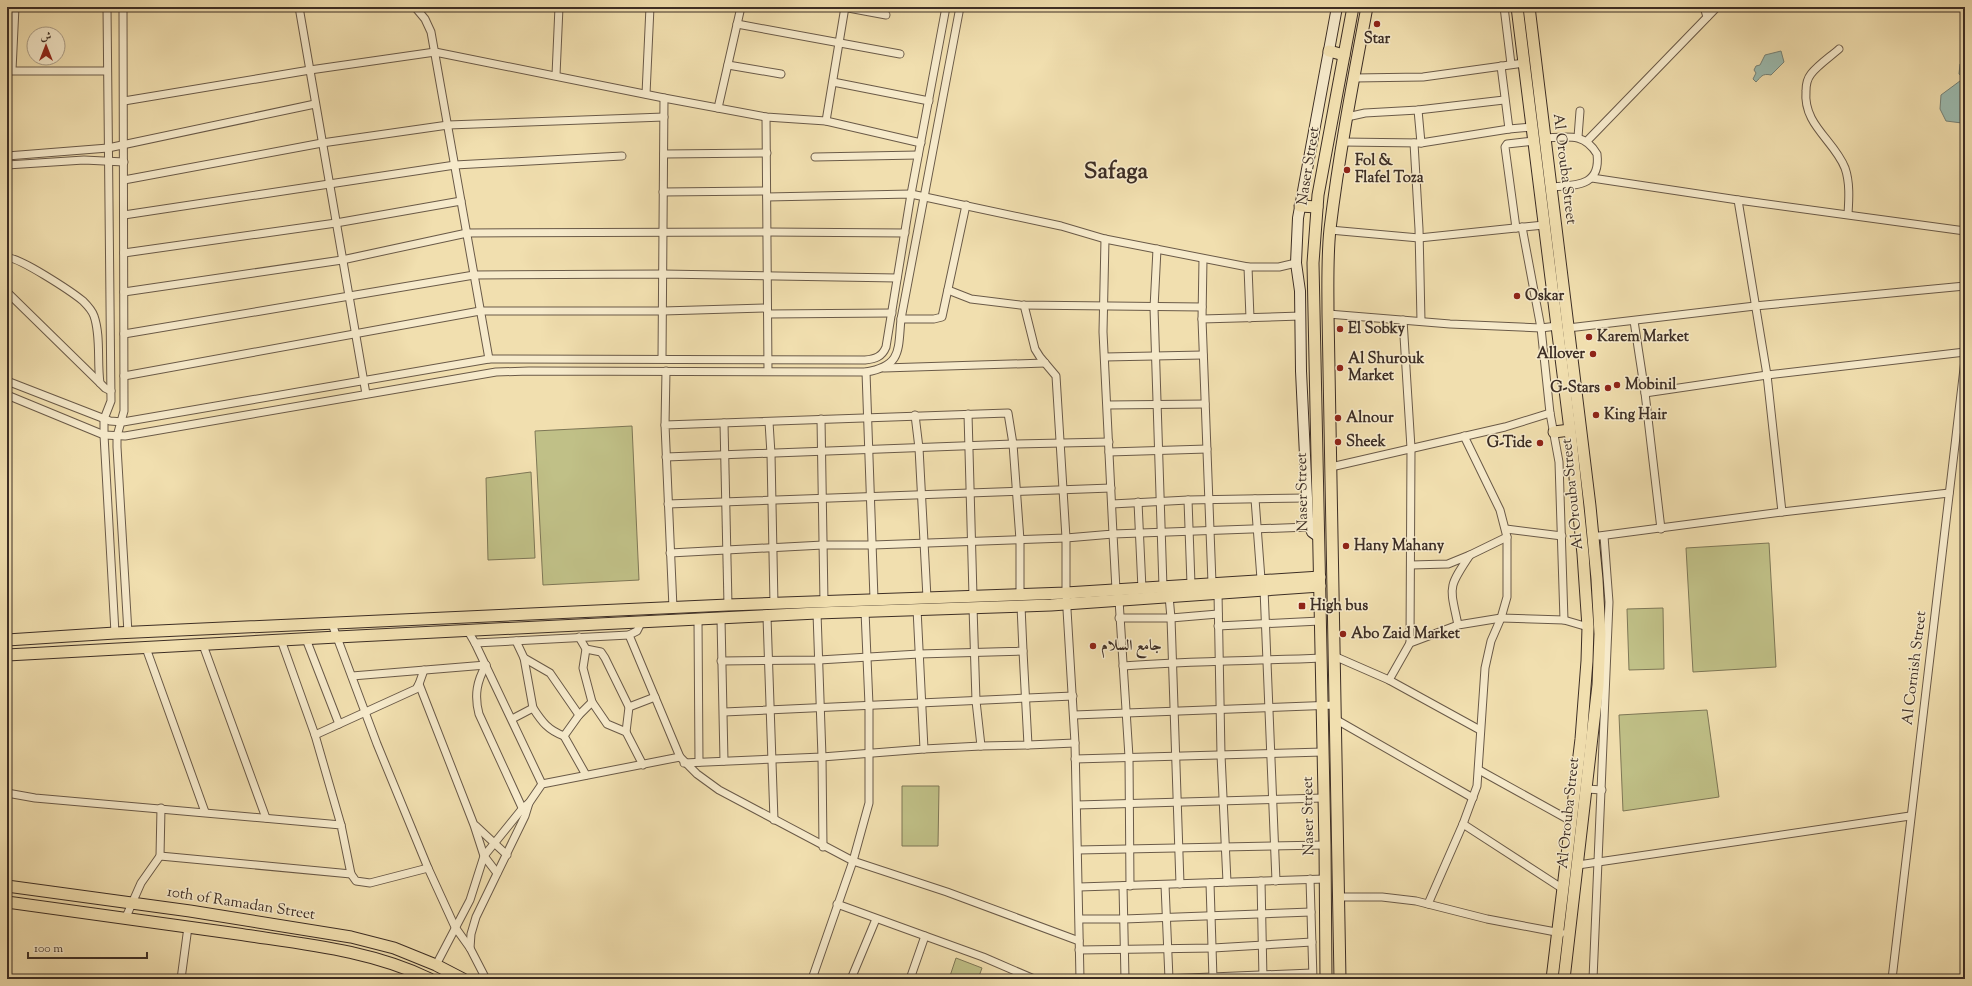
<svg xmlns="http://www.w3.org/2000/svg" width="1972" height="986" viewBox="0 0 1972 986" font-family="'Sorts Mill Goudy',Amiri,serif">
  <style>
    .green { fill: #c0c087; stroke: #7e7756 }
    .water { fill: #9cbcb1; stroke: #768379 }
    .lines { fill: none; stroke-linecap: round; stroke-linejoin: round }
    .street-casing { stroke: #6a5a48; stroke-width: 9 }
    .secondary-casing { stroke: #3d2e25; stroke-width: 12 }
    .primary-casing { stroke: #3d2e25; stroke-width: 13 }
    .street { stroke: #f6eacb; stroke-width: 7 }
    .secondary { stroke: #f6eacb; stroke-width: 10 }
    .primary { stroke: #f1dfaf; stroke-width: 11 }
    .poi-dot { fill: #8f2418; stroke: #f6eacb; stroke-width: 1.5 }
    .labels { text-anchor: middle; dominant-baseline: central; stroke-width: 3; stroke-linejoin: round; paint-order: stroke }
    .poi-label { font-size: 15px; font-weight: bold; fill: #3d2e25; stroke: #f6eacb; text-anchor: start }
    .street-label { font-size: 15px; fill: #3d2e25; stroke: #f6eacb }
    .town-label { font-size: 23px; font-weight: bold; fill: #3d2e25; stroke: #f6eacb }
  </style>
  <rect width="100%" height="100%" fill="#f1dfaf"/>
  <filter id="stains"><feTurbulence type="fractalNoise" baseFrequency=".005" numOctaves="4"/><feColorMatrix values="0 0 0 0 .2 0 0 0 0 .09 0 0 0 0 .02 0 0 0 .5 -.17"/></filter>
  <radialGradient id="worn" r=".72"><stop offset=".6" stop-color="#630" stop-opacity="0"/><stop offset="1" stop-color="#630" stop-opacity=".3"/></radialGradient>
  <g class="green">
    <polygon points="632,426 639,580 543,585 535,431"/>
    <polygon points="531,472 535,558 488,560 486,478"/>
    <polygon points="1769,543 1776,667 1693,672 1686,548"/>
    <polygon points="1663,608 1664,669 1629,670 1627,609"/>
    <polygon points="1707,710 1719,797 1623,811 1619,715"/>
    <polygon points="902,786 939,786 938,846 902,846"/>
    <polygon points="956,958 982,968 978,979 949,979"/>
  </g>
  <g class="water">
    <path d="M1781 51 1784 62 1771 75C1762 73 1761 77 1756 82L1753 79 1756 73 1754 70 1756 66 1760 65 1765 55Z"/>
    <polygon points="1965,62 1965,121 1962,123 1946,121 1940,109 1941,95 1964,78 1959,74 1960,64"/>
  </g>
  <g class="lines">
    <g class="street-casing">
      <g id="street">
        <polyline points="107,7 111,401 104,419 104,435 115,633"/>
        <polyline points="123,7 124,411 117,436 117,447 128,633"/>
        <polyline points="299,7 366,394"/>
        <polyline points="415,7 425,19 431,32 489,359"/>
        <polyline points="843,7 886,15"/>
        <polyline points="1504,7 1511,64"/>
        <polyline points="1704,7 1707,17"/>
        <polyline points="737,24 900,54"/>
        <path d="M1839 49C1830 57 1818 65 1811 74 1807 79 1806 85 1806 91 1803 125 1834 140 1845 168 1850 182 1849 199 1848 214"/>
        <polyline points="728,65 781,74"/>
        <polyline points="1501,66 1509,129"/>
        <polyline points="12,70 15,7"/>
        <polyline points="7,71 107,71"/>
        <polyline points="556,75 559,7"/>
        <polyline points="1354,78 1423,77 1524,63"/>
        <polyline points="833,82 929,101"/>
        <polyline points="646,94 650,7"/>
        <polyline points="124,101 310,70 435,52 664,98 766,117 826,121 921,143"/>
        <polyline points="718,108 741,7"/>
        <polyline points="1418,110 1421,143"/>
        <polyline points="766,117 768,371"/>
        <polyline points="1347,117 1365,113 1418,110 1504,100"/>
        <polyline points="826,121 845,7"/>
        <polyline points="1578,137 1580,111"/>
        <path d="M1544 138C1567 137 1584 132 1597 154 1601 187 1575 185 1551 187"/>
        <polyline points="1587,141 1717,7"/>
        <polyline points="1342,142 1421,143 1509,129 1532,127"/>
        <polyline points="1414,143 1419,229 1421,321"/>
        <polyline points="664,154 767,153"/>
        <polyline points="7,156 108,148 315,104"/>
        <polyline points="815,157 918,155"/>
        <polyline points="7,165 84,160 124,162"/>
        <polyline points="1592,178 1738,200 1965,231"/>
        <polyline points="124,180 322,143 448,125 664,117"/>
        <polyline points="663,192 766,191"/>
        <polyline points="767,197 911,194 1061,226 1105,239 1248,267 1279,267 1296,263"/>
        <polyline points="1738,200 1767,375 1782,512"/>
        <polyline points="124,215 455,165 622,156"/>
        <polyline points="1522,227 1541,328 1550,413 1559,462 1564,620"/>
        <polyline points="1516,228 1505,147 1507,144 1534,141"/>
        <polyline points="1330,230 1419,238 1544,225"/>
        <polyline points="1157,249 1154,308 1163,587"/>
        <polyline points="124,253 336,223 461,201"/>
        <path d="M7 258C18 256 72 292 83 301 87 305 92 310 94 316 101 336 97 361 100 383L105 388 111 391"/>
        <polyline points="1203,259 1202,319 1212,583"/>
        <polyline points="1248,267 1250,318"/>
        <polyline points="948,290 971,299 1020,305 1202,307"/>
        <polyline points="7,292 100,383"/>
        <polyline points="124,292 342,260 467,233 768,232 905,233"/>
        <polyline points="768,314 892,313"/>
        <polyline points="1328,314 1450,324 1541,328 1557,326"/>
        <polyline points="901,319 934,319 942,317 966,205"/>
        <polyline points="1202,319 1301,316"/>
        <polyline points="1403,320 1411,448 1410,643"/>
        <polyline points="1634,321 1645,393 1767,375 1965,352"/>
        <polyline points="1568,328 1755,306 1965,286"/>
        <polyline points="124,334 474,275 663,274 897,278"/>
        <polyline points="1105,357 1203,355"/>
        <polyline points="662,358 664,98"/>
        <polyline points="884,368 1045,363"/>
        <polyline points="866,372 874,599"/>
        <polyline points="124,376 480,311 663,311 767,308"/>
        <path d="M7 381 110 421 123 422 489 359 865 360C875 359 882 357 886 347L911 194 946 7"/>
        <polyline points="1645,393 1661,529"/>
        <path d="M7 395 104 435 125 436 496 372 529 371 866 372C902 366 898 350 901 319L960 7"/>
        <polyline points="1108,405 1205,404"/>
        <polyline points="968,414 973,596"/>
        <polyline points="915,415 919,448 927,598"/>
        <polyline points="821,419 824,602"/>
        <polyline points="769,422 771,454 774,604"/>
        <polyline points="724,423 728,605"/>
        <polyline points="665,425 666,371"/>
        <polyline points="1464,436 1500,510 1507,537 1507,597 1501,618 1564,620 1588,627"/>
        <polyline points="1109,452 1207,449"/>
        <polyline points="666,457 1013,444 1109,442"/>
        <polyline points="1331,467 1505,427 1550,413"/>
        <polyline points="1255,499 1261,579"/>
        <polyline points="1188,500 1191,584"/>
        <polyline points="1138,502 1142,589"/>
        <polyline points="668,504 1111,488"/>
        <polyline points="1112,504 1188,500 1306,498"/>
        <polyline points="1506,529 1562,536"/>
        <polyline points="1599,536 1782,512 1949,493"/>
        <polyline points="670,553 823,545 873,545 1066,538 1056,376 1040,357 1035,349 1024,305"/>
        <polyline points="1470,555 1507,537"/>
        <path d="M1411 565 1448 564 1470 555C1447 589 1450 586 1458 625L1501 618"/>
        <polyline points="1264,589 1276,881"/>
        <polyline points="1116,590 1113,534 1309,527"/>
        <polyline points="1218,593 1221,755 1227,882"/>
        <polyline points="1169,596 1171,618 1180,884"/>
        <polyline points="1119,600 1129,757 1130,886"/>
        <polyline points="973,607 976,701 981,746 1028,745 1023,651"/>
        <polyline points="673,608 665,425 1008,413 1013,444 1020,540 1020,594"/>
        <polyline points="817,613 822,757 823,847"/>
        <polyline points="767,617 774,820"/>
        <polyline points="1119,618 1171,618 1218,614"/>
        <polyline points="721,619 724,761"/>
        <polyline points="698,620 699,762"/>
        <polyline points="641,623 637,631 629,635 680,757 697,774 719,790 853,861 947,892 1079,941"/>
        <polyline points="332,624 377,744 428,868 455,927 470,948 486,979"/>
        <polyline points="1218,626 1320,621"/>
        <polyline points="468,631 475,643 542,784"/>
        <polyline points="579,637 586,649 583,668 592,702"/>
        <polyline points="306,639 339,724"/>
        <polyline points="281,640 315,735 341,825"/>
        <polyline points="516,641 524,658 550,673 579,715 564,736 586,775"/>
        <polyline points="475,643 629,635"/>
        <polyline points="203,645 266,818"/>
        <polyline points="146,648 205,812"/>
        <polyline points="586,649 601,652 605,658 629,707 626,732"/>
        <polyline points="1334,656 1389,680 1410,643 1458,625"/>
        <polyline points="524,658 533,708"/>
        <polyline points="721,661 819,660 919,654 1023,651 1021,606"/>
        <path d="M486 665C477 681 474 695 479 714L524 812"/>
        <path d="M1123 666C1189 661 1255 661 1321 658"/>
        <polyline points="352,676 486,665"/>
        <polyline points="1389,680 1480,730"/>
        <polyline points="419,684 474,825 484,856 497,873"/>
        <polyline points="629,707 655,697"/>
        <polyline points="724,712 1073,696"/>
        <polyline points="579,715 592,702 607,724 626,732 643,765"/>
        <polyline points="1074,715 1335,705"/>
        <path d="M512 719 533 708C542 722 548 730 564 736"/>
        <polyline points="1335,719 1473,798"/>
        <polyline points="315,735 416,689 419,684 424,670"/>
        <polyline points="1028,745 1075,743"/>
        <polyline points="924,749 981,746"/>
        <polyline points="1075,759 1323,752"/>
        <polyline points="684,763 822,757 924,749 917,609"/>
        <polyline points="1479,770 1571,821"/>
        <polyline points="1587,789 1602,790"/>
        <polyline points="7,793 35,798 341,825 351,874 356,881 370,883 428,868"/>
        <polyline points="1077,805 1323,798"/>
        <polyline points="1463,824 1563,889"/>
        <polyline points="476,826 507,855"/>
        <polyline points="1078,850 1325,845"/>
        <polyline points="160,856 351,874"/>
        <polyline points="1578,865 1910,816"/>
        <polyline points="1310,879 1313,979"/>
        <polyline points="1261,881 1263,979"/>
        <polyline points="1210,883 1213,979"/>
        <polyline points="1165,885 1169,979"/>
        <polyline points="1123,886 1125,979"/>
        <polyline points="1079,887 1325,879"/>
        <polyline points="1339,897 1382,897 1416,901 1487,919 1561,933"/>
        <polyline points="837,904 983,957 1034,979"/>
        <polyline points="1428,904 1463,824 1477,786 1485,668 1491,641 1501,618"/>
        <polyline points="126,917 141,883 160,856 161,808"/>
        <polyline points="1080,919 1124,919 1311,912"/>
        <polyline points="470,948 471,934 476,917 525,816 529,803 542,784 680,757"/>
        <polyline points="1079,950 1213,948 1312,942"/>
        <polyline points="436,965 470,900 484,856 522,809 529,803"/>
        <polyline points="181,979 188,927"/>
        <polyline points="812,979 853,861 869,803 869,705 865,611"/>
        <polyline points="851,979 876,919"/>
        <polyline points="910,979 925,936"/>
        <polyline points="1080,979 1075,743 1066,593 1066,538 1113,534 1103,332 1105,239"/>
        <polyline points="1163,979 1312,973"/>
        <polyline points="1593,979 1609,602 1604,536"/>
        <polyline points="1892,979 1965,360"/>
      </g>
    </g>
    <g class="secondary-casing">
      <polyline id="secondary" points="1319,537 1312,532 1308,519 1301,371 1300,291 1296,263 1298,218 1337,7"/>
    </g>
    <g class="primary-casing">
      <g id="primary">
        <polyline points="1517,7 1570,430 1583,554 1588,627 1587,661 1581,739 1552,979"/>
        <polyline points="1529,7 1590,506 1597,579 1600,634 1598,685 1564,979"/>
        <polyline points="1329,51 1344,55"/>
        <polyline points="1300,206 1317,207"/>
        <polyline points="1554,432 1570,430"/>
        <polyline points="7,640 115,633 728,605 1066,593 1320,577"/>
        <polyline points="7,655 337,637 817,613 1051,605 1320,586"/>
        <polyline points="7,886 190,911 351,937 394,948 436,965 463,979"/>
        <path d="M7 902C84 912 161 923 238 934 303 944 370 950 430 979"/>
        <polyline points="1326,979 1325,845 1313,263 1318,195 1353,7"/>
        <path d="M1340 979 1328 314C1328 286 1327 257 1330 229 1339 154 1353 81 1367 7"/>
      </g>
    </g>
    <use href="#street" class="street"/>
    <use href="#secondary" class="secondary"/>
    <use href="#primary" class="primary"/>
  </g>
  <g class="poi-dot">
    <circle cx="1377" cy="24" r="4"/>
    <circle cx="1347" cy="170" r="4"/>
    <circle cx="1517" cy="296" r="4"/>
    <circle cx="1340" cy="329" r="4"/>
    <circle cx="1589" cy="337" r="4"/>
    <circle cx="1593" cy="354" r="4"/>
    <circle cx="1340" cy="368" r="4"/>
    <circle cx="1617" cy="385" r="4"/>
    <circle cx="1608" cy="388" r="4"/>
    <circle cx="1596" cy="415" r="4"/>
    <circle cx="1338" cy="418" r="4"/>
    <circle cx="1338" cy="442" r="4"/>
    <circle cx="1540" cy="443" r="4"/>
    <circle cx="1346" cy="546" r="4"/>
    <rect x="1298" y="602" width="8" height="8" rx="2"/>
    <circle cx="1343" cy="634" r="4"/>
    <circle cx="1093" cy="646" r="4"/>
  </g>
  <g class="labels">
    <g class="poi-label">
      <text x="1377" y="39" text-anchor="middle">Star</text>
      <text x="1355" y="161">Fol &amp;<tspan x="1355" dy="17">Flafel Toza</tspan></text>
      <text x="1525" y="296">Oskar</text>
      <text x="1348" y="329">El Sobky</text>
      <text x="1597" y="337">Karem Market</text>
      <text x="1585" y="354" text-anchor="end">Allover</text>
      <text x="1348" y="359">Al Shurouk<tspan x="1348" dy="17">Market</tspan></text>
      <text x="1625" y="385">Mobinil</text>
      <text x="1600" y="388" text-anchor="end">G-Stars</text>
      <text x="1604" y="415">King Hair</text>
      <text x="1346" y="418">Alnour</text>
      <text x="1346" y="442">Sheek</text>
      <text x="1532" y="443" text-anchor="end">G-Tide</text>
      <text x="1354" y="546">Hany Mahany</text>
      <text x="1310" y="606">High bus</text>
      <text x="1351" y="634">Abo Zaid Market</text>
      <text x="1101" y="646">جامع السلام</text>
    </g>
    <g class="street-label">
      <text transform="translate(1309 166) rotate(-81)">Naser Street</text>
      <text transform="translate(1564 169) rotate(83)">Al Orouba Street</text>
      <text transform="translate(1303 492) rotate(-91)">Naser Street</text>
      <text transform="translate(1573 494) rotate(-96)">Al Orouba Street</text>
      <text transform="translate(1915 668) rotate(-83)">Al Cornish Street</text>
      <text transform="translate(1569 813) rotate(-84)">Al Orouba Street</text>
      <text transform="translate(1309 816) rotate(-91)">Naser Street</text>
      <text transform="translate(241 904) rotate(9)">10th of Ramadan Street</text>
    </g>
    <g class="town-label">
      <text x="1116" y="172">Safaga</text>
    </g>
  </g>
  <rect width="1972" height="986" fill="none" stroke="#f1dfaf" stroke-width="24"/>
  <rect x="8" y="8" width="1956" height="970" fill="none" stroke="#3d2e25" stroke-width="2"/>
  <rect x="12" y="12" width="1948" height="962" fill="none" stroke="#3d2e25"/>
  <g transform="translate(46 46)"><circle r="19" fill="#f6eacb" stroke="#ac9f89"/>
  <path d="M0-3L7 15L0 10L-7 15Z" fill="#8f2418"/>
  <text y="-6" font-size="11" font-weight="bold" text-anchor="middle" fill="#3d2e25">ش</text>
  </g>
  <path d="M28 952v6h119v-6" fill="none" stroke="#3d2e25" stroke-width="2"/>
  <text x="34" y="952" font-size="12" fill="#3d2e25" stroke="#f6eacb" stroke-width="3" paint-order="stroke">100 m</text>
  <rect width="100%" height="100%" filter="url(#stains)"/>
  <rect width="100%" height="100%" fill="url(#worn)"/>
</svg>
